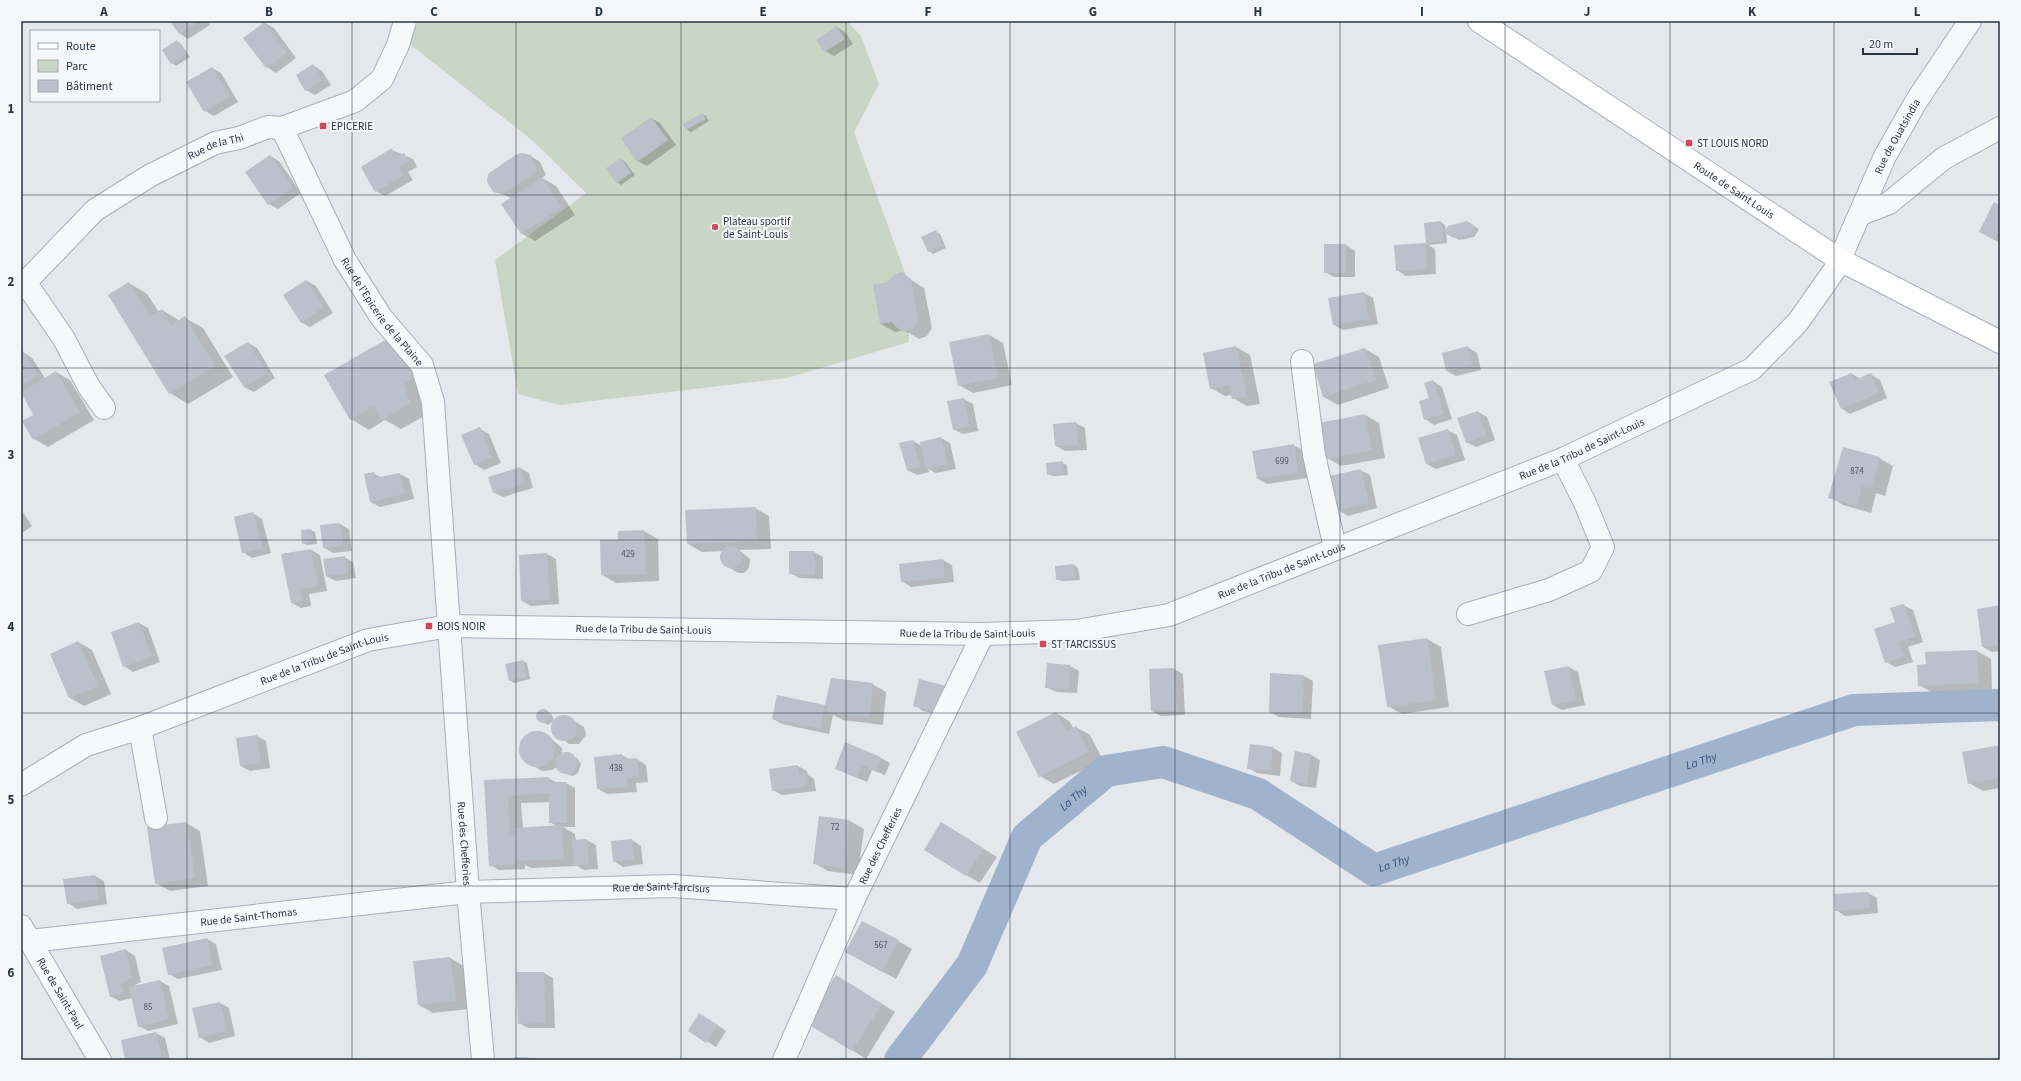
<svg xmlns="http://www.w3.org/2000/svg" width="2021" height="1081" viewBox="0 0 2021 1081" font-family="'Source Sans 3',sans-serif">
  <style>
    .green { fill: #c9d6c5 }
    .shadow { fill: #0003; fill-rule: evenodd }
    .lines { fill: none; stroke-linecap: round; stroke-linejoin: round }
    .river { stroke: #9fb4cc; stroke-width: 32 }
    .building { fill: #bbc0ca }
    .minor-casing { stroke: #a9aeb7; stroke-width: 24 }
    .secondary-casing { stroke: #a9aeb7; stroke-width: 24 }
    .minor { stroke: #f7f8fa; stroke-width: 22 }
    .secondary { stroke: #fff; stroke-width: 22 }
    .grid { fill: none; stroke: #2b3445; stroke-width: 1; stroke-opacity: 0.55 }
    .poi-dot { fill: #d1495b; stroke: #f4f6f9; stroke-width: 1.5 }
    .labels { text-anchor: middle; dominant-baseline: central; stroke-width: 4; stroke-linejoin: round; paint-order: stroke }
    .number-label { font-size: 9px; fill: #4f5766 }
    .poi-label { font-size: 11px; fill: #2b3445; stroke: #f4f6f9; text-anchor: start }
    .street-label { font-size: 11px; fill: #2b3445; stroke: #f4f6f9 }
    .water-label { font-size: 12px; font-style: italic; fill: #34527a; stroke: #f4f6f9 }
    .neatline { fill: none; stroke: #2b3445; stroke-width: 1.5 }
    .grid-label { font-size: 13px; text-anchor: middle; font-weight: bold; fill: #2b3445 }
  </style>
  <rect width="100%" height="100%" fill="#e4e7ec"/>
  <polygon class="green" points="419,21 847,21 861,36 879,84 854,132 909,284 909,342 787,378 559,405 518,394 495,260 586,193 533,141 407,42"/>
  <g class="shadow">
    <polygon points="173,21 207,21 210,25 188,39 179,33"/>
    <polygon points="265,23 274,28 296,58 276,73 267,67"/>
    <polygon points="837,27 846,33 853,44 834,56 825,51"/>
    <polygon points="177,41 181,44 190,57 176,66 172,63"/>
    <polygon points="313,65 322,71 331,85 315,95 306,90"/>
    <polygon points="212,68 221,73 238,102 214,116 205,111"/>
    <polygon points="702,114 706,116 709,121 691,132 687,130 684,124"/>
    <polygon points="651,118 660,123 676,145 647,166 638,161"/>
    <polygon points="392,150 413,159 417,167 408,172 413,180 385,196 376,191"/>
    <polygon points="270,156 279,161 301,193 278,209 269,204"/>
    <polygon points="531,156 540,162 546,175 542,178 556,186 575,215 535,241 521,233 511,198 494,191"/>
    <polygon points="621,159 625,162 635,175 621,185 617,182"/>
    <polygon points="2000,206 2000,243 1989,237"/>
    <polygon points="1441,222 1445,225 1446,232 1467,222 1479,229 1474,237 1459,240 1446,233 1447,243 1428,245 1435,249 1436,274 1406,276 1397,270 1395,246 1427,244 1425,224"/>
    <polygon points="936,232 940,234 946,248 933,254 929,251"/>
    <polygon points="1346,245 1355,251 1355,277 1334,277 1325,272"/>
    <polygon points="902,274 924,288 932,328 927,336 919,339 904,330 895,332 881,324 887,283"/>
    <polygon points="307,281 316,286 333,313 310,327 301,322"/>
    <polygon points="129,283 147,294 159,312 162,310 180,321 185,318 203,328 233,377 188,404 170,393"/>
    <polygon points="1364,293 1373,298 1378,324 1343,330 1334,325 1330,299"/>
    <polygon points="989,335 1003,343 1012,385 973,393 959,385"/>
    <polygon points="387,340 406,351 428,414 401,429 385,420 369,430 351,419"/>
    <polygon points="248,343 257,348 275,378 254,392 244,387"/>
    <polygon points="1236,347 1250,355 1260,404 1247,406 1233,398 1232,395 1225,396 1211,388"/>
    <polygon points="1467,347 1477,353 1481,370 1456,376 1447,371"/>
    <polygon points="1365,349 1379,357 1389,388 1338,405 1324,397 1314,365"/>
    <polygon points="23,352 32,358 45,378 56,372 70,380 94,420 48,447 34,439 35,415 23,395 21,397 21,354"/>
    <polygon points="1852,374 1861,379 1870,374 1880,380 1887,398 1850,414 1841,408"/>
    <polygon points="1433,381 1442,387 1452,419 1434,425 1425,419"/>
    <polygon points="964,399 973,404 978,431 963,434 953,429"/>
    <polygon points="1478,412 1487,417 1495,440 1476,447 1466,442"/>
    <polygon points="1365,415 1379,423 1385,458 1341,466 1327,458"/>
    <polygon points="1076,423 1085,428 1087,450 1065,451 1056,446 1054,424"/>
    <polygon points="480,429 489,434 501,463 484,470 475,464"/>
    <polygon points="1447,430 1457,435 1465,460 1436,469 1427,464"/>
    <polygon points="941,438 950,443 956,469 936,473 928,469 929,472 917,475 907,470 913,441 922,446"/>
    <polygon points="1293,445 1303,450 1307,478 1267,484 1258,479"/>
    <polygon points="1879,458 1893,466 1885,496 1876,493 1871,513 1843,505 1830,497"/>
    <polygon points="1063,463 1067,465 1068,475 1053,476 1048,474"/>
    <polygon points="520,468 529,473 533,488 503,497 493,492"/>
    <polygon points="1360,470 1370,475 1377,508 1348,516 1338,510"/>
    <polygon points="373,473 382,478 400,474 409,479 414,499 380,507 371,502"/>
    <polygon points="755,508 769,516 771,549 739,550 750,559 749,568 744,573 738,573 728,567 721,560 724,551 702,552 688,544"/>
    <polygon points="21,509 32,526 21,534"/>
    <polygon points="253,513 262,519 271,553 252,558 243,552"/>
    <polygon points="340,524 349,529 352,551 333,553 324,548"/>
    <polygon points="311,530 315,532 317,544 307,545 303,543"/>
    <polygon points="619,531 644,531 658,539 659,581 616,583 602,575 620,541"/>
    <polygon points="311,550 320,555 327,591 309,594 311,606 301,608 292,603 282,554"/>
    <polygon points="814,552 823,557 823,579 799,578 790,573"/>
    <polygon points="547,554 556,559 559,604 531,606 522,601"/>
    <polygon points="344,557 353,562 356,578 336,581 326,576"/>
    <polygon points="943,560 952,565 954,582 911,587 902,581 900,565"/>
    <polygon points="1074,565 1078,568 1080,580 1062,581 1057,579"/>
    <polygon points="1903,605 1913,610 1923,642 1908,647 1913,662 1895,667 1886,662 1896,623"/>
    <polygon points="2000,606 2000,651 1992,652 1983,647"/>
    <polygon points="139,623 148,628 160,662 133,672 124,666"/>
    <polygon points="1427,639 1441,647 1449,707 1402,714 1388,706"/>
    <polygon points="78,642 92,650 111,694 84,706 70,698"/>
    <polygon points="1977,651 1991,659 1992,690 1933,693 1919,685 1927,665 1926,653"/>
    <polygon points="523,661 527,663 530,679 514,683 510,680"/>
    <polygon points="1070,666 1079,671 1077,693 1056,692 1046,687"/>
    <polygon points="1569,667 1578,672 1585,705 1562,710 1553,705"/>
    <polygon points="1174,669 1183,674 1185,715 1161,716 1152,711"/>
    <polygon points="1304,676 1313,681 1311,719 1279,717 1270,712"/>
    <polygon points="872,684 886,692 883,725 843,720 833,715 829,734 782,724 773,719 778,696 826,706"/>
    <polygon points="955,692 949,717 923,711 914,705"/>
    <polygon points="544,710 552,715 554,720 548,725 538,720 537,714"/>
    <polygon points="1056,713 1069,721 1074,729 1076,727 1090,735 1103,760 1054,784 1040,776"/>
    <polygon points="564,716 568,717 584,727 586,735 579,744 569,744 554,733 553,725 557,719"/>
    <polygon points="538,733 553,740 562,748 562,756 566,754 577,758 581,764 578,773 573,776 566,774 562,772 558,766 553,770 542,771 524,760 521,755 521,744 528,735"/>
    <polygon points="257,736 266,741 270,768 250,771 241,766 237,739"/>
    <polygon points="2000,746 2000,788 1983,791 1969,783"/>
    <polygon points="1273,748 1282,753 1280,776 1257,773 1248,768"/>
    <polygon points="1295,752 1311,755 1320,760 1316,788 1300,786 1291,781"/>
    <polygon points="622,755 630,760 637,759 646,765 648,782 636,783 637,792 607,794 598,789"/>
    <polygon points="881,758 890,763 885,775 872,770 867,782 836,768"/>
    <polygon points="798,766 807,771 808,775 814,779 816,791 782,795 773,790"/>
    <path d="M548 778 558 783H566L575 788V827H563L575 834 576 841 587 840 596 845 598 869 584 870 577 866 531 868 525 865V869L499 870 490 865 485 781ZM550 802V822L558 827 523 829 521 803Z"/>
    <polygon points="820,818 850,821 864,829 858,875 828,871 814,863"/>
    <polygon points="186,823 200,831 208,886 170,891 156,883"/>
    <polygon points="955,831 997,857 980,883 966,875"/>
    <polygon points="632,840 641,846 643,864 623,867 614,861"/>
    <polygon points="95,876 104,881 107,904 77,909 68,903"/>
    <polygon points="1868,893 1877,898 1878,913 1845,916 1836,910 1835,895"/>
    <polygon points="207,939 216,944 222,970 178,979 169,974"/>
    <polygon points="898,941 912,949 896,979 846,952"/>
    <polygon points="126,950 135,956 141,982 132,987 160,981 169,986 178,1024 148,1031 139,1026 132,998 120,1001 110,996"/>
    <polygon points="450,958 464,966 469,1009 433,1013 419,1005 414,962"/>
    <polygon points="517,973 544,973 553,978 555,1028 528,1028 519,1023"/>
    <polygon points="851,984 895,1012 866,1059 808,1022"/>
    <polygon points="220,1003 229,1008 235,1036 209,1043 200,1037"/>
    <polygon points="708,1019 726,1031 716,1047 689,1030"/>
    <polygon points="156,1033 165,1038 170,1060 126,1060"/>
  </g>
  <g class="lines">
    <path class="river" id="s1" d="M900 1060 972 965 1027 837 1106 771 1163 762 1258 794 1374 870 1854 710 2000 705"/>
  </g>
  <g class="building">
    <polygon points="170,21 200,21 179,34"/>
    <polygon points="265,22 287,53 266,68 243,38"/>
    <polygon points="837,26 845,39 824,52 816,40"/>
    <polygon points="177,40 186,54 171,64 162,50"/>
    <polygon points="313,64 323,80 305,91 296,75"/>
    <polygon points="212,67 230,96 204,112 186,82"/>
    <polygon points="702,113 706,119 686,130 683,124"/>
    <polygon points="651,117 668,140 637,162 621,138"/>
    <polygon points="392,148 396,157 404,153 409,161 399,167 404,175 375,192 361,167"/>
    <polygon points="522,153 531,155 537,170 530,177 502,194 493,192 487,182 488,174 517,154"/>
    <polygon points="270,155 293,188 268,205 245,172"/>
    <polygon points="621,158 631,173 616,183 606,168"/>
    <polygon points="542,177 562,207 521,234 501,204"/>
    <polygon points="1994,202 2000,205 2000,229 1994,240 1979,232"/>
    <polygon points="1441,221 1444,241 1426,243 1424,223"/>
    <polygon points="1467,221 1475,226 1470,235 1454,238 1444,233 1448,226"/>
    <polygon points="936,230 943,246 928,252 921,237"/>
    <polygon points="1426,243 1427,269 1396,271 1394,245"/>
    <rect x="1324" y="244" width="22" height="29"/>
    <polygon points="902,272 911,279 918,320 914,329 904,332 896,327 892,322 880,324 873,285 887,282 894,275"/>
    <polygon points="306,280 324,307 301,323 283,295"/>
    <polygon points="129,282 150,316 162,309 171,325 185,316 215,366 169,394 108,295"/>
    <polygon points="1364,292 1369,319 1333,325 1328,298"/>
    <polygon points="989,334 998,378 958,386 949,342"/>
    <polygon points="387,339 414,377 404,384 410,403 382,420 374,406 350,420 324,375"/>
    <polygon points="248,342 267,373 244,387 224,356"/>
    <polygon points="1236,346 1247,396 1232,399 1229,385 1210,389 1203,353"/>
    <polygon points="1468,346 1472,365 1446,371 1442,353"/>
    <polygon points="1365,348 1376,380 1323,397 1313,364"/>
    <polygon points="23,351 38,375 21,386 21,352"/>
    <polygon points="56,371 80,412 33,440 22,421 33,415 21,392"/>
    <polygon points="1852,373 1855,380 1871,373 1879,393 1841,409 1829,382"/>
    <polygon points="1433,380 1444,414 1424,420 1419,401 1429,398 1424,383"/>
    <polygon points="964,398 970,426 953,430 947,401"/>
    <polygon points="1478,411 1487,435 1466,443 1457,418"/>
    <polygon points="1365,414 1372,450 1326,459 1319,423"/>
    <polygon points="1076,422 1078,445 1055,446 1053,424"/>
    <polygon points="480,427 492,457 474,465 461,435"/>
    <polygon points="1448,429 1456,455 1426,464 1418,438"/>
    <polygon points="941,437 948,464 926,469 920,442"/>
    <polygon points="913,440 920,467 907,470 899,443"/>
    <polygon points="1294,444 1298,473 1257,479 1252,451"/>
    <polygon points="1843,447 1880,457 1871,489 1862,486 1857,506 1828,498"/>
    <polygon points="1063,461 1064,473 1047,475 1046,463"/>
    <polygon points="520,467 525,483 493,493 488,477"/>
    <polygon points="1361,469 1369,503 1338,511 1329,476"/>
    <polygon points="374,472 375,478 400,473 405,494 370,502 364,474"/>
    <polygon points="756,507 757,541 687,544 685,510"/>
    <polygon points="253,512 263,548 242,553 234,517"/>
    <polygon points="340,523 343,546 323,548 320,525"/>
    <polygon points="311,529 313,542 302,544 301,530"/>
    <polygon points="644,530 646,574 601,575 600,540 618,540 618,531"/>
    <circle cx="731" cy="557" r="11"/>
    <polygon points="311,549 318,586 300,589 303,601 291,603 281,554"/>
    <rect x="789" y="551" width="26" height="23"/>
    <polygon points="547,553 550,600 521,601 519,555"/>
    <polygon points="345,556 347,573 326,576 323,559"/>
    <polygon points="943,559 945,578 901,582 899,564"/>
    <polygon points="1074,564 1076,578 1056,580 1055,566"/>
    <polygon points="1904,604 1915,637 1899,642 1904,657 1885,663 1874,629 1895,622 1890,608"/>
    <polygon points="2000,605 2000,645 1982,647 1977,609"/>
    <polygon points="139,622 152,657 123,667 111,632"/>
    <polygon points="1427,638 1436,700 1387,707 1378,645"/>
    <polygon points="78,641 98,686 69,698 50,654"/>
    <polygon points="1977,650 1979,683 1918,686 1917,665 1926,664 1925,652"/>
    <polygon points="523,660 527,677 509,681 505,664"/>
    <polygon points="1047,663 1070,665 1069,689 1045,688"/>
    <polygon points="1569,666 1576,700 1552,705 1544,671"/>
    <polygon points="1174,668 1177,710 1151,711 1149,669"/>
    <polygon points="1270,673 1304,675 1302,714 1269,712"/>
    <polygon points="831,678 873,683 869,718 828,713 825,705"/>
    <polygon points="919,679 946,686 940,713 913,706"/>
    <polygon points="777,695 825,705 820,729 772,719"/>
    <circle cx="543" cy="716" r="7"/>
    <polygon points="1056,712 1066,732 1076,726 1089,752 1039,777 1016,732"/>
    <circle cx="564" cy="728" r="13"/>
    <circle cx="537" cy="749" r="18"/>
    <polygon points="257,735 261,763 240,766 236,738"/>
    <polygon points="845,742 881,757 876,771 862,765 857,778 835,769"/>
    <polygon points="1250,744 1273,747 1271,771 1247,769"/>
    <polygon points="2000,745 2000,778 1968,784 1962,752"/>
    <polygon points="1295,751 1311,754 1307,784 1290,781"/>
    <circle cx="566" cy="763" r="11"/>
    <polygon points="622,754 623,759 637,758 639,777 627,778 628,787 597,789 594,757"/>
    <polygon points="798,765 799,774 805,773 807,786 772,791 769,769"/>
    <polygon points="549,777 549,782 566,782 567,823 549,823 549,793 508,796 510,834 514,834 514,828 562,825 564,859 516,861 516,864 489,866 484,780"/>
    <polygon points="819,816 850,820 845,868 813,864"/>
    <polygon points="187,822 195,878 155,884 147,827"/>
    <polygon points="941,822 983,848 966,876 924,850"/>
    <polygon points="587,839 589,864 574,866 572,840"/>
    <polygon points="632,839 634,859 613,862 611,841"/>
    <polygon points="95,875 99,899 67,904 63,879"/>
    <polygon points="1868,892 1870,908 1835,911 1834,894"/>
    <polygon points="862,921 899,940 882,972 845,952"/>
    <polygon points="207,938 213,965 168,975 162,948"/>
    <polygon points="126,949 132,977 121,984 124,993 110,997 100,956"/>
    <polygon points="450,957 456,1001 418,1005 413,961"/>
    <polygon points="516,972 544,972 546,1023 518,1024"/>
    <polygon points="836,975 882,1004 852,1051 806,1023"/>
    <polygon points="160,980 169,1019 138,1027 129,987"/>
    <polygon points="220,1002 227,1031 199,1038 192,1008"/>
    <polygon points="699,1013 718,1025 706,1043 688,1031"/>
    <polygon points="156,1032 162,1057 147,1060 125,1060 121,1040"/>
    <polygon points="514,1057 538,1058 537,1060 514,1060"/>
  </g>
  <g class="lines">
    <g class="minor-casing">
      <g id="minor">
        <path id="s2" d="M282 128 345 260 381 317 422 365 433 402 468 892 483 1060"/>
        <polyline points="1861,214 1889,203 1944,158 2000,128"/>
        <polyline points="25,282 64,339 89,387 104,408"/>
        <path id="s3" d="M21 287 95 210 151 175 215 143 239 138 268 127 282 128 355 101 382 79 398 45 405 21"/>
        <polyline points="1302,361 1314,455 1335,548"/>
        <polyline points="1468,614 1549,590 1591,571 1603,547 1585,503 1563,459"/>
        <polyline points="140,728 156,818"/>
        <path id="s4" d="M21 785 86 745 140 728 368 640 449 626 983 634 1076 631 1169 615 1563 459 1752 369 1798 322 1836 268 1885 156 1917 100 1970 21"/>
        <path id="s5" d="M21 926 100 1060"/>
        <path id="s6" d="M30 941 468 892 672 886 854 899"/>
        <path id="s7" d="M784 1060 854 899 983 634"/>
      </g>
    </g>
    <g class="secondary-casing">
      <g id="secondary">
        <path id="s8" d="M1479 21 1840 260 2000 342"/>
      </g>
    </g>
    <use href="#minor" class="minor"/>
    <use href="#secondary" class="secondary"/>
  </g>
  <path class="grid" d="M187 21V1060M352 21V1060M516 21V1060M681 21V1060M846 21V1060M1010 21V1060M1175 21V1060M1340 21V1060M1505 21V1060M1670 21V1060M1834 21V1060M21 195H2000M21 368H2000M21 540H2000M21 713H2000M21 886H2000"/>
  <g class="poi-dot">
    <rect x="319" y="122" width="8" height="8" rx="2"/>
    <rect x="1685" y="139" width="8" height="8" rx="2"/>
    <circle cx="715" cy="227" r="4"/>
    <rect x="425" y="622" width="8" height="8" rx="2"/>
    <rect x="1039" y="640" width="8" height="8" rx="2"/>
  </g>
  <g class="labels">
    <g class="number-label">
      <text x="1282" y="461">699</text>
      <text x="1857" y="471">874</text>
      <text x="628" y="554">429</text>
      <text x="616" y="768">438</text>
      <text x="835" y="827">72</text>
      <text x="881" y="945">567</text>
      <text x="148" y="1007">85</text>
    </g>
    <g class="poi-label">
      <text x="331" y="126">EPICERIE</text>
      <text x="1697" y="143">ST LOUIS NORD</text>
      <text x="723" y="221">Plateau sportif<tspan x="723" dy="13">de Saint-Louis</tspan></text>
      <text x="437" y="626">BOIS NOIR</text>
      <text x="1051" y="644">ST TARCISSUS</text>
    </g>
    <g class="street-label">
      <text stroke="none"><textPath href="#s4" startOffset="2091">Rue de Ouatsindia</textPath></text>
      <text stroke="none"><textPath href="#s3" startOffset="244">Rue de la Thi</textPath></text>
      <text stroke="none"><textPath href="#s8" startOffset="306">Route de Saint Louis</textPath></text>
      <text stroke="none"><textPath href="#s2" startOffset="210">Rue de l'Epicerie de la Plaine</textPath></text>
      <text stroke="none"><textPath href="#s4" startOffset="1626">Rue de la Tribu de Saint-Louis</textPath></text>
      <text stroke="none"><textPath href="#s4" startOffset="1302">Rue de la Tribu de Saint-Louis</textPath></text>
      <text stroke="none"><textPath href="#s4" startOffset="654">Rue de la Tribu de Saint-Louis</textPath></text>
      <text stroke="none"><textPath href="#s4" startOffset="978">Rue de la Tribu de Saint-Louis</textPath></text>
      <text stroke="none"><textPath href="#s4" startOffset="330">Rue de la Tribu de Saint-Louis</textPath></text>
      <text stroke="none"><textPath href="#s2" startOffset="758">Rue des Chefferies</textPath></text>
      <text stroke="none"><textPath href="#s7" startOffset="235">Rue des Chefferies</textPath></text>
      <text stroke="none"><textPath href="#s6" startOffset="634">Rue de Saint-Tarcisus</textPath></text>
      <text stroke="none"><textPath href="#s6" startOffset="220">Rue de Saint-Thomas</textPath></text>
      <text stroke="none"><textPath href="#s5" startOffset="78">Rue de Saint-Paul</textPath></text>
    </g>
    <g class="water-label">
      <text stroke="none"><textPath href="#s1" startOffset="1003">La Thy</textPath></text>
      <text stroke="none"><textPath href="#s1" startOffset="319">La Thy</textPath></text>
      <text stroke="none"><textPath href="#s1" startOffset="679">La Thy</textPath></text>
    </g>
  </g>
  <rect width="2021" height="1081" fill="none" stroke="#f4f6f9" stroke-width="44"/>
  <rect x="30" y="30" width="130" height="72" fill="#f4f6f9" stroke="#a4a8b1"/>
  <rect x="38" y="43" width="20" height="6" fill="#ffffff" stroke="#a4a8b1"/>
  <text x="66" y="50" font-size="12" fill="#2b3445">Route</text>
  <rect x="38" y="60" width="20" height="12" fill="#c9d6c5" stroke="#a4a8b1"/>
  <text x="66" y="70" font-size="12" fill="#2b3445">Parc</text>
  <rect x="38" y="80" width="20" height="12" fill="#bbc0ca" stroke="#a4a8b1"/>
  <text x="66" y="90" font-size="12" fill="#2b3445">Bâtiment</text>
  <path d="M1863 48v6h54v-6" fill="none" stroke="#2b3445" stroke-width="2"/>
  <text x="1869" y="48" font-size="12" fill="#2b3445" stroke="#f4f6f9" stroke-width="3" paint-order="stroke">20 m</text>
  <rect x="22" y="22" width="1977" height="1037" class="neatline"/>
  <g class="grid-label">
    <text x="104" y="16">A</text>
    <text x="269" y="16">B</text>
    <text x="434" y="16">C</text>
    <text x="599" y="16">D</text>
    <text x="763" y="16">E</text>
    <text x="928" y="16">F</text>
    <text x="1093" y="16">G</text>
    <text x="1258" y="16">H</text>
    <text x="1422" y="16">I</text>
    <text x="1587" y="16">J</text>
    <text x="1752" y="16">K</text>
    <text x="1917" y="16">L</text>
    <text x="11" y="113">1</text>
    <text x="11" y="286">2</text>
    <text x="11" y="459">3</text>
    <text x="11" y="631">4</text>
    <text x="11" y="804">5</text>
    <text x="11" y="977">6</text>
  </g>
</svg>
